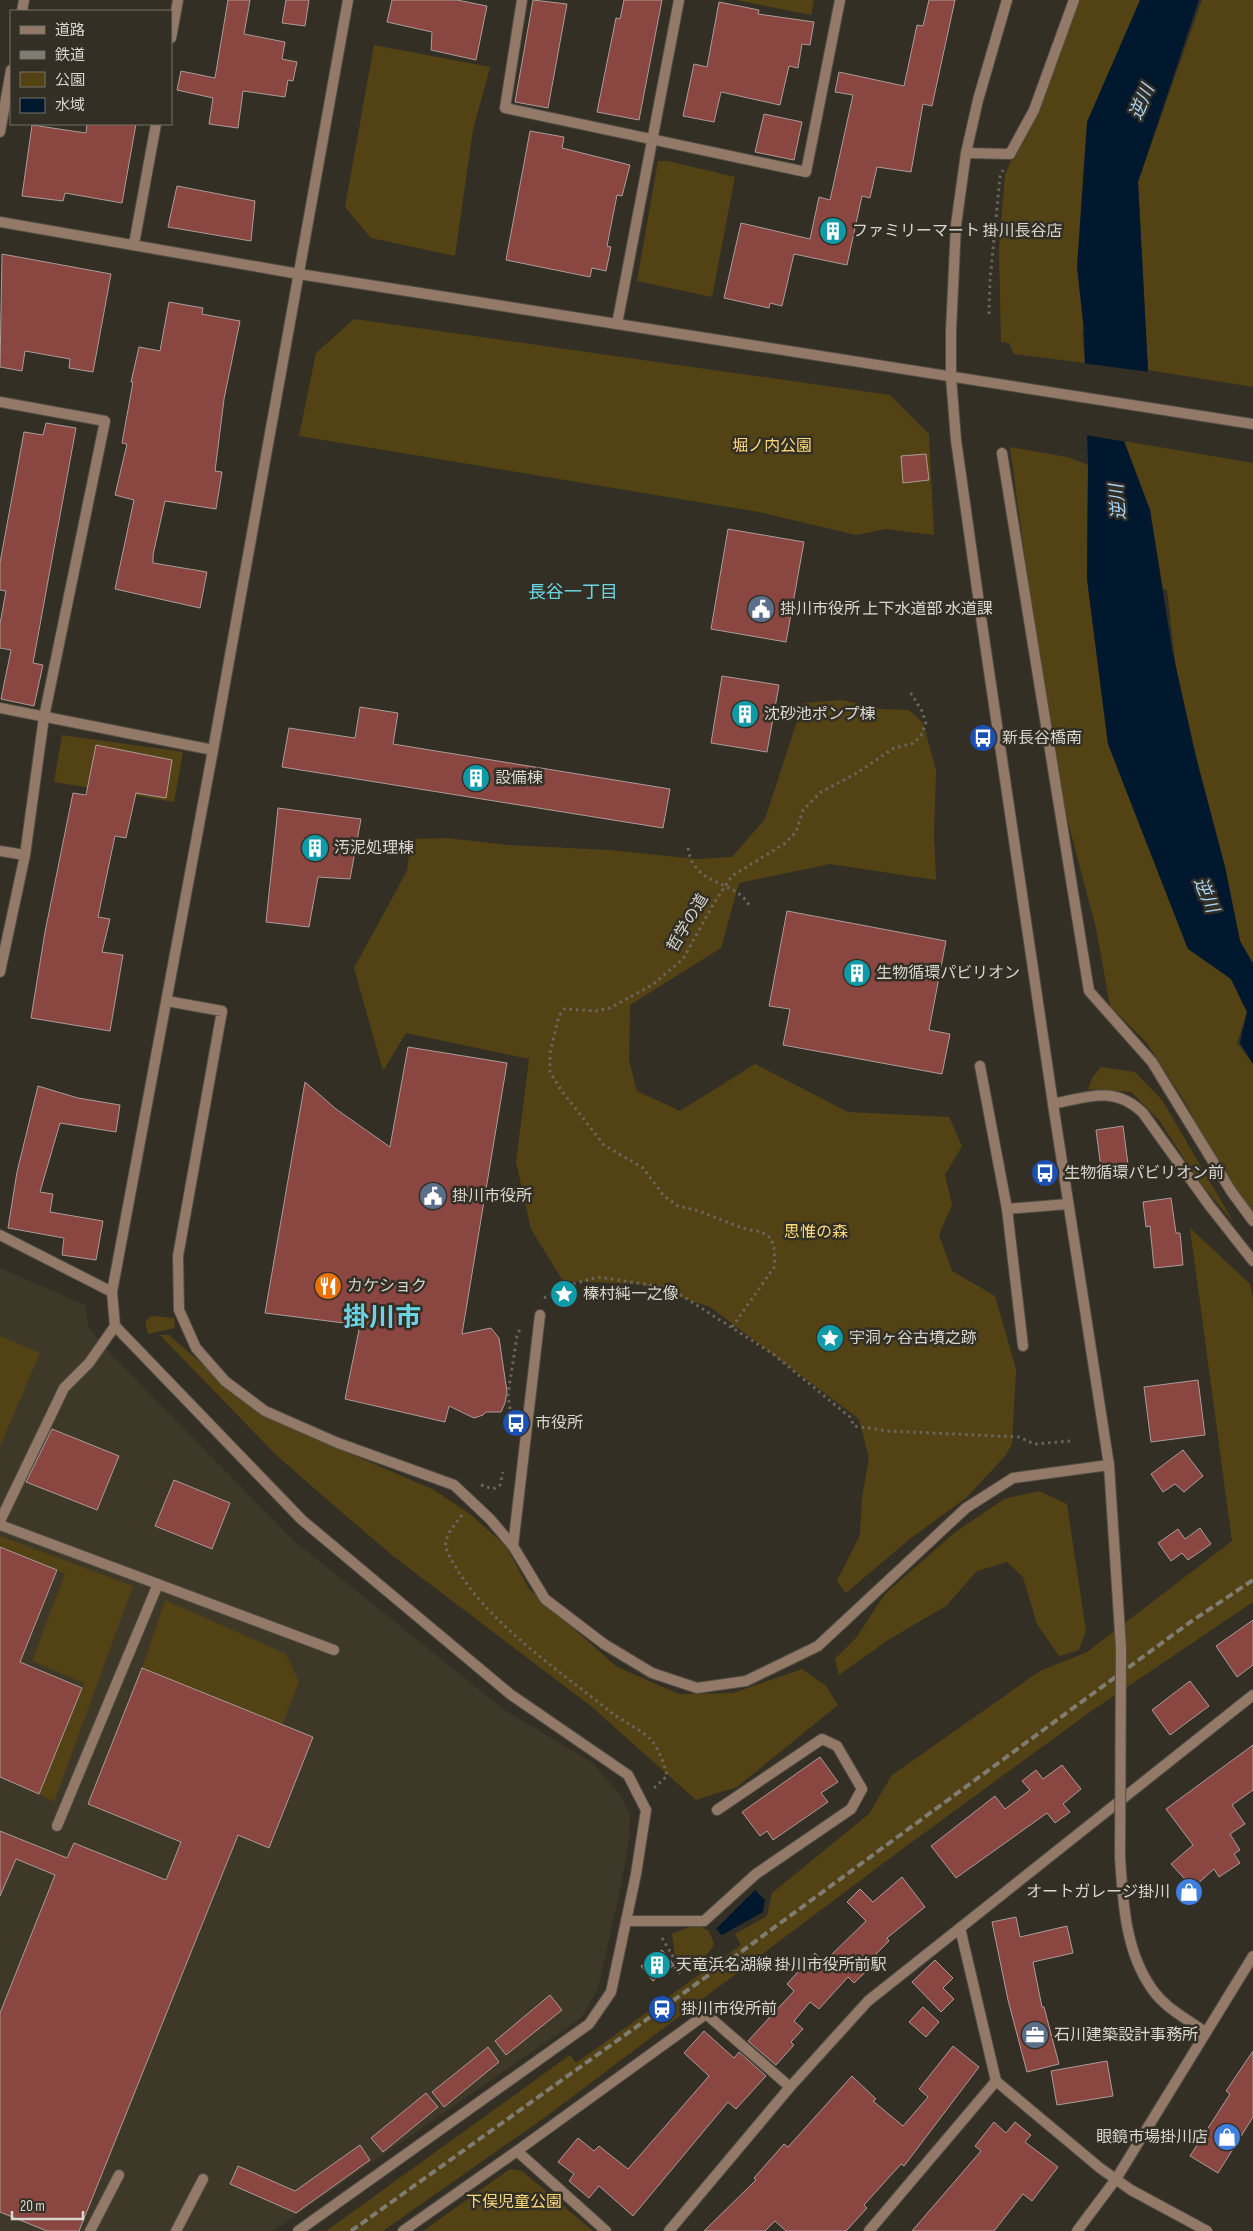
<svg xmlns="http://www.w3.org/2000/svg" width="1253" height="2231" viewBox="0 0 1253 2231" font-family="'Sofia Sans Condensed','Noto Sans JP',sans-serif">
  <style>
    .built { fill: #3e3828 }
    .green { fill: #534314 }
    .water { fill: #00182e }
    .pier { fill: #332f25 }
    .building { fill: #8a4640; stroke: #ab9c9a }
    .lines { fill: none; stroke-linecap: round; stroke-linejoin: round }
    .service-casing { stroke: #514d44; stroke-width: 12 }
    .minor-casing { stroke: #514d44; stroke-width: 12 }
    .tertiary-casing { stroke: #514d44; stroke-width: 12 }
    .path { stroke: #6a665d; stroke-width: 3; stroke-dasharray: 2.5 4; stroke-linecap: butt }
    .service { stroke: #937967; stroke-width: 10 }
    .minor { stroke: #937967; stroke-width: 10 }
    .tertiary { stroke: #937967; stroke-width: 10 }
    .rail { stroke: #7f7c73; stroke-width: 4; stroke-dasharray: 8 4; stroke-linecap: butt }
    .tertiary-bridge-casing { stroke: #514d44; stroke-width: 12; stroke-linecap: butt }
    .tertiary-bridge { stroke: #937967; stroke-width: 10 }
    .labels { text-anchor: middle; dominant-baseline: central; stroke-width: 5; stroke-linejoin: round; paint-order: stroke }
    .poi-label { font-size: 16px; fill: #d8d6cf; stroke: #332f25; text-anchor: start }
    .park-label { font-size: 16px; fill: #fcd978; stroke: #332f25 }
    .street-label { font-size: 16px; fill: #d8d6cf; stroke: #332f25 }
    .water-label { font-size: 18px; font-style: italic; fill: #a5d4fb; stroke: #332f25 }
    .neighbourhood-label { font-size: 18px; fill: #6ad5e2; stroke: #332f25 }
    .town-label { font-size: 26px; font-weight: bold; fill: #6ad5e2; stroke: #332f25 }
  </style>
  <rect width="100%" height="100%" fill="#332f25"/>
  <polygon class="built" points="0,1268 85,1305 88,1326 107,1350 293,1540 506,1711 593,1763 619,1793 630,1815 629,1840 620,1890 598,1988 581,2018 273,2231 0,2231"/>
  <g class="green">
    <polygon points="736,0 814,0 811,15"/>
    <polygon points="1078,0 1140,0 1082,334 1085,363 1014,354 1009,343 1001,342 999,249 1005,175"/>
    <polygon points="1202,0 1253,0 1253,387 1148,370 1138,182"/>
    <polygon points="374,45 490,67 473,130 455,256 371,238 345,207"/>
    <polygon points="658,161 668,161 735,177 712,297 637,281"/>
    <polygon points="354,319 890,395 929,434 934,535 886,529 856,535 759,512 299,436 316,353"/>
    <polygon points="1124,441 1253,463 1253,962 1240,941 1225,867 1199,767 1176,668 1167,590 1163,589 1150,510"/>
    <polygon points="1010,447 1067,457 1088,465 1087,579 1108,744 1187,947 1231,979 1247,1012 1237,1043 1253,1064 1253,1219 1238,1205 1185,1102 1146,1042 1110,1006 1096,928 1053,765"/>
    <polygon points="842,700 882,709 909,710 923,723 936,770 934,836 936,880 830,864 739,883 721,948 630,1005 629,1061 637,1091 680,1111 755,1064 848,1112 949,1117 962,1146 945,1175 952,1205 939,1235 952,1271 995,1296 1016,1369 1012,1444 1006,1455 966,1498 911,1538 846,1593 837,1581 860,1535 862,1497 869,1458 859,1419 710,1307 641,1284 563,1281 531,1229 516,1162 529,1059 406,1033 383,1071 354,968 407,871 411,839 447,838 507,845 609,850 697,859 732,857 765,819 803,703"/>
    <polygon points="62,735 183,752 174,802 54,782"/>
    <polygon points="1101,1067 1135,1072 1162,1100 1234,1223 1200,1183 1159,1120 1131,1092 1088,1089 1092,1078"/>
    <polygon points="1190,1228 1250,1284 1253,1300 1253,1602 1090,1712 901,1850 544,2118 383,2231 326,2231 570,2055 576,2063 741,1945 735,1934 767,1916 772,1893 869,1814 892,1775 1040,1671 1087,1652 1232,1541"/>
    <polygon points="151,1316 174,1318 175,1328 148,1334 145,1322"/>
    <polygon points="160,1335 169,1335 259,1414 434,1490 470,1514 506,1546 529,1589 617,1667 679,1694 733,1693 802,1669 826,1686 838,1705 737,1787 696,1800 592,1707 393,1556 331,1503 275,1454"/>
    <polygon points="0,1336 40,1353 0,1446"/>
    <polygon points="1039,1491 1067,1504 1086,1631 1079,1650 1059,1656 1037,1624 1023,1577 1007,1562 977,1571 946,1606 888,1640 839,1675 835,1659 856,1638 885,1594 954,1533 1004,1499"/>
    <polygon points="0,1536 133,1586 54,1802 39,1794 84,1683 32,1661 65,1574 0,1547"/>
    <polygon points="165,1600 286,1654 299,1682 282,1724 142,1668"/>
    <path d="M696 1924 709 1931 714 1944C709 1955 700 1961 688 1964L675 1956 672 1934Z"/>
    <polygon points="510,2169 522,2171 593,2231 423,2231"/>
  </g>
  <g class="water">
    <polygon points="1140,0 1199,0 1138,182 1148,370 1124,441 1150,510 1172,649 1195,754 1225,867 1240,941 1253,964 1253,1064 1240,1043 1247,1012 1231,979 1188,949 1108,744 1087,579 1088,465 1084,331 1077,267 1087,122"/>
    <polygon points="755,1890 765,1900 763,1912 722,1935 716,1929"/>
  </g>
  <polygon class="pier" points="1082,363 1150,372 1127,442 1085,435"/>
  <g class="building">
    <polygon points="228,0 250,0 244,34 285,42 282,59 297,62 293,81 288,80 285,97 243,91 238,128 209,124 213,98 177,90 181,71 215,78"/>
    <polygon points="286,0 309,0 305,26 282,23"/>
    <polygon points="392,0 457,0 487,6 476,60 431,50 432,32 387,22"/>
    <polygon points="533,0 567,4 548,108 515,102"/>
    <polygon points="624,0 662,0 639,120 597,112 616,18 620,19"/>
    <polygon points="929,0 955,0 932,106 923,104 911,172 877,167 870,198 862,196 847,265 794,254 782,306 770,303 769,308 724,298 741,223 810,239 819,197 830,200 853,95 835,92 839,72 904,86 917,25 923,26"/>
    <polygon points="719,2 759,10 758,14 814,22 810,45 802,44 798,68 789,66 780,105 721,92 714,122 683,116 694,64 707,67"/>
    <polygon points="764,114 802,122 794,160 755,152"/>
    <polygon points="87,124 136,124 122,203 65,193 63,201 22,196 32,125 86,133"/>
    <polygon points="530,131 564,137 562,148 630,165 622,196 617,195 607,246 611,247 606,271 592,268 590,277 506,260"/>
    <polygon points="177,186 255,201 251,241 168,227"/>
    <polygon points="2,254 111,274 93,372 69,368 70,359 25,351 22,371 0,367"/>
    <polygon points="169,302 203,308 202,314 240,321 224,399 215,471 222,472 216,509 165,501 153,555 153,563 207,572 200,608 115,589 134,500 115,495 127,444 122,443 133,382 131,382 139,347 160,351"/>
    <polygon points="46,423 76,428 33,663 43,665 34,706 1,699 11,650 0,648 0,624 6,591 0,590 0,563 24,432 43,435"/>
    <polygon points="926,454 929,480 903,483 901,456"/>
    <polygon points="728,529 804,542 786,642 711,629"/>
    <polygon points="722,676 779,685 767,752 711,743"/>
    <polygon points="360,707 398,713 393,744 670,789 663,828 282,767 289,728 355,738"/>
    <polygon points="96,745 172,760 166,798 136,793 126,838 115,836 98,917 110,919 102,952 123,955 110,1031 31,1018 45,932 73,793 86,795"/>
    <polygon points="278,808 361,819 350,879 318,877 309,927 266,922"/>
    <polygon points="787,911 946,941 929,1030 950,1034 942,1074 783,1045 790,1009 769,1006"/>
    <polygon points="408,1047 507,1063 462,1334 491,1328 499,1338 507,1392 505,1403 501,1412 486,1412 483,1415 474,1418 449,1406 445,1422 345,1399 360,1325 265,1313 305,1082 336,1109 390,1147"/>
    <polygon points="38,1086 78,1098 120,1105 116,1132 60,1123 40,1192 53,1194 50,1212 103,1221 96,1260 62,1255 64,1238 8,1228 17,1172"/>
    <polygon points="1123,1126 1129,1172 1102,1176 1096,1130"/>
    <polygon points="1171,1198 1176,1233 1180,1233 1183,1265 1154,1268 1150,1226 1146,1227 1143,1202"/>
    <polygon points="1198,1380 1205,1435 1151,1442 1144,1387"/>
    <polygon points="52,1429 119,1456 97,1510 26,1482"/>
    <polygon points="1183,1450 1203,1476 1184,1492 1175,1484 1163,1492 1151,1474"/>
    <polygon points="174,1480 230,1503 212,1549 155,1526"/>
    <polygon points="1200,1528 1211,1544 1188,1560 1182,1553 1171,1561 1158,1543 1178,1529 1185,1539"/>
    <polygon points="0,1547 57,1570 20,1662 82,1688 39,1794 0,1777"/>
    <polygon points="1253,1620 1253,1665 1237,1677 1216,1646"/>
    <polygon points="142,1668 313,1737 269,1848 238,1835 79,2231 47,2231 0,2212 0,2013 55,1875 16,1859 0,1896 0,1831 67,1858 74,1843 166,1880 181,1842 88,1804"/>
    <polygon points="1190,1681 1209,1706 1170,1735 1152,1710"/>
    <polygon points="1253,1745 1253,1790 1232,1805 1245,1824 1230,1834 1240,1850 1234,1854 1240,1863 1219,1877 1214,1869 1193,1888 1171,1864 1193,1845 1166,1809"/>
    <polygon points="820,1757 838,1782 821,1793 828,1802 773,1840 767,1831 760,1836 742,1812"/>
    <polygon points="1062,1765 1081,1789 1063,1804 1070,1812 1055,1823 1047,1813 956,1878 931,1846 995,1796 1005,1809 1030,1790 1022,1781 1036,1770 1043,1779"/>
    <polygon points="902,1877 925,1907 887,1938 889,1941 876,1954 880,1958 854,1983 848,1977 819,2009 810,2002 794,2021 803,2029 791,2042 794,2045 776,2065 748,2041 794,1991 787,1984 815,1953 824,1962 866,1921 847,1902 860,1889 873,1902"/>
    <polygon points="1016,1917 1020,1937 1067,1926 1073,1953 1033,1962 1042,2007 1044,2007 1059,2064 1027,2072 1008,2000 992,1922"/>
    <polygon points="662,1950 674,1965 653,1981 641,1966"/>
    <polygon points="935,1960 953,1978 943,1988 954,1999 941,2012 912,1982"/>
    <polygon points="550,1995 562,2010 506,2055 495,2041"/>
    <polygon points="923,2007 939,2022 926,2037 909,2022"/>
    <polygon points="704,2031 734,2058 739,2052 766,2076 736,2109 728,2102 633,2216 599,2186 589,2198 569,2181 574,2174 558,2162 578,2138 594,2151 599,2146 628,2169 709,2076 684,2053"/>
    <polygon points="953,2046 979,2067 904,2166 901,2164 864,2205 867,2208 846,2231 786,2231 775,2221 765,2231 704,2231 756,2180 754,2178 784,2144 788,2147 852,2076 876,2099 873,2101 903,2126 928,2097 919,2089"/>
    <polygon points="488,2047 499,2062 444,2107 432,2092"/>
    <polygon points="1253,2051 1253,2117 1218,2173 1190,2156 1230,2094 1226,2091"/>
    <polygon points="1107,2061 1113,2096 1057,2105 1051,2071"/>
    <polygon points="426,2093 438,2107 383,2152 371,2138"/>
    <polygon points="994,2122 1006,2133 1015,2122 1031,2135 1025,2142 1058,2167 1032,2201 1023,2194 994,2231 912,2231 981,2151 975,2146"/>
    <polygon points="360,2145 370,2160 296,2213 230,2184 238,2166 295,2191"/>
  </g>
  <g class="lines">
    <g class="service-casing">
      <g id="service">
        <polyline points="1002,453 1089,991 1152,1062 1231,1191 1253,1221"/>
        <polyline points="167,1001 222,1011 178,1256 179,1310 196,1348 225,1381 265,1411 338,1443 454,1485 490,1519 513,1546"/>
        <polyline points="980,1066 1007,1209 1023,1346"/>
        <polyline points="1007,1209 1068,1204"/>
        <polyline points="540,1315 513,1546 545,1599 604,1644 652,1673 697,1688 746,1681 818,1646 966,1508 1013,1478 1109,1465"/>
        <polyline points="0,1521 64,1388 89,1363 115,1326"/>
        <polyline points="0,1525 334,1650"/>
        <polyline points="57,1826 158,1584"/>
        <polyline points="90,2231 119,2175"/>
        <polyline points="176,2231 203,2179"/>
      </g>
    </g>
    <g class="minor-casing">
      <g id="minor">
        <polyline points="522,0 505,108 806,172 840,0"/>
        <polyline points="22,11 24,0"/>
        <polyline points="171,38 178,0"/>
        <polyline points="0,132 11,70"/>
        <polyline points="966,153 1010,154 1034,110 1074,0"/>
        <polyline points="0,222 299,274"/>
        <polyline points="134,244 156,124"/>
        <polyline points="617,324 679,0"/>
        <polyline points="0,402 105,421 44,717 25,855 0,972"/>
        <polyline points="0,708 213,750"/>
        <polyline points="0,851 25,855"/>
        <path d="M1053 1104C1087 1097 1115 1085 1143 1113L1209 1205 1253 1261"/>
        <polyline points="112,1292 115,1326 302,1520 510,1694 628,1775 646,1810 636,1874 611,1992 589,2024 298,2231"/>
        <polyline points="626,1921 704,1921 756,1874 851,1809 862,1789 837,1746 822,1739 717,1810"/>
        <polyline points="960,1928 1253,1695"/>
        <polyline points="517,2151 706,2014 790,2087"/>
        <polyline points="403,2231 517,2151 606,2231"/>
        <polyline points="669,2231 790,2087 868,2001 960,1928 996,2081 1100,2168 1131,2190 1207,2231"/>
        <polyline points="869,2231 996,2081"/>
      </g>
    </g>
    <g class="tertiary-casing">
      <g id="tertiary">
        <polyline points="1007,0 978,100 966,153 956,225 951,331 951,377 956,440 981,617 1053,1104 1109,1465 1121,1648"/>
        <polyline points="299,274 1253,424"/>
        <polyline points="0,1235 112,1292 213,750 348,0"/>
        <path d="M1120 1857C1123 1902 1125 1951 1152 1989 1165 2008 1187 2019 1205 2032"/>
        <polyline points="1077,2231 1116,2179 1253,1956"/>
      </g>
    </g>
    <g class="path">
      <polyline points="989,314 990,280 1000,177 1003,170"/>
      <path d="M688 848C689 853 690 859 693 863 705 886 739 883 750 907"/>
      <polyline points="544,1298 566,1286 598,1277 670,1288 773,1354 850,1417 854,1426 888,1431 1019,1437 1034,1444 1071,1441"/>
      <polyline points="732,1327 775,1266 774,1248 771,1238 761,1232 742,1228 699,1211 678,1206 664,1196 643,1168 604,1145 561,1090 550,1072 550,1053 559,1016 564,1009 595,1011 610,1008 652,985 683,959 714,903 732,876 784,844 796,832 803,810 821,792 857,773 894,748 914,743 921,735 926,724 922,711 910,692"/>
      <polyline points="510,1409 508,1394 517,1336 520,1329"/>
      <polyline points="481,1485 493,1489 500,1485 503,1472"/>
      <path d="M462 1515 448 1534 445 1546C473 1614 555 1667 612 1713 624 1722 642 1730 652 1741 659 1750 665 1765 667 1776L653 1789"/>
      <polyline points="662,1938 676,1962 675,1968 681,1974"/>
    </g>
    <use href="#service" class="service"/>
    <use href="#minor" class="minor"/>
    <use href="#tertiary" class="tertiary"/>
    <polyline class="rail" points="351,2231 734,1957 1189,1623 1253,1580"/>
    <g class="tertiary-bridge-casing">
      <polyline id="tertiary-bridge" points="1120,1857 1121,1648"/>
    </g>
    <use href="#tertiary-bridge" class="tertiary-bridge"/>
  </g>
  <defs>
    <g id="building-disc" transform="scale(1.4375)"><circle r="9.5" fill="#0f9aa8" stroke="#332f25"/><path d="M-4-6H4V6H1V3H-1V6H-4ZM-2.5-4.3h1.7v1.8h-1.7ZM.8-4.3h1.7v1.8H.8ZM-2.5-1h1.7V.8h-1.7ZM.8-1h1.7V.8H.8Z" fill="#fff"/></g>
    <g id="civic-disc" transform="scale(1.4375)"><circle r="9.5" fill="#5c6f8a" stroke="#332f25"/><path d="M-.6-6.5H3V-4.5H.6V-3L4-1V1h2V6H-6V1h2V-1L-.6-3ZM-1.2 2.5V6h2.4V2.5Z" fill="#fff"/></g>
    <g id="bus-disc" transform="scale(1.4375)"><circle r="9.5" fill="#1a4fb4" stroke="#332f25"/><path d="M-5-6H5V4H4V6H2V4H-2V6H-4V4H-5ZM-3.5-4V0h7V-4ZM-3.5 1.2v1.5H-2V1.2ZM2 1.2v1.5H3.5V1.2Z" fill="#fff"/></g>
    <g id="restaurant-disc" transform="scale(1.4375)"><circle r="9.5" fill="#e8710a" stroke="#332f25"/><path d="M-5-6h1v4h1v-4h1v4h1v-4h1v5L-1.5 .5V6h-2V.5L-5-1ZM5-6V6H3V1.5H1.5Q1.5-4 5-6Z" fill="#fff"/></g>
    <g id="sight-disc" transform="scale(1.4375)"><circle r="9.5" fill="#0f9aa8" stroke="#332f25"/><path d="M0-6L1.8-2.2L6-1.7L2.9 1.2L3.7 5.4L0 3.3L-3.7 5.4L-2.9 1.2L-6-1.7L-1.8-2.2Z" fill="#fff"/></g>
    <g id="shop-disc" transform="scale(1.4375)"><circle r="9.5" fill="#3f7fe0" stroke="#332f25"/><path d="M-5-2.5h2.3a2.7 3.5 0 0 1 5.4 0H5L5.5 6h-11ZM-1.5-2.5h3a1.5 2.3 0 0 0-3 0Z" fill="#fff"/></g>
    <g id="station-disc" transform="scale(1.4375)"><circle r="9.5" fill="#1a4fb4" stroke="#332f25"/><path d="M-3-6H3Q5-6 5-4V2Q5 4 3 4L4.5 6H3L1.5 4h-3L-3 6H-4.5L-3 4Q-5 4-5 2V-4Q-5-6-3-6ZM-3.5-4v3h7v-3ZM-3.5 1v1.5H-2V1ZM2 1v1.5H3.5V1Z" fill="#fff"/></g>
    <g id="office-disc" transform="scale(1.4375)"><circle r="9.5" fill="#5c6f8a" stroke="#332f25"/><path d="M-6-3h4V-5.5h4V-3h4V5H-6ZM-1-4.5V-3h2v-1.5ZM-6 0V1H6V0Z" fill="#fff"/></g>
  </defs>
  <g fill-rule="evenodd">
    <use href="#building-disc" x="833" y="231"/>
    <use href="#civic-disc" x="761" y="609"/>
    <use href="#building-disc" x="745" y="714"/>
    <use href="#bus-disc" x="983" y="738"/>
    <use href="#building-disc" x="476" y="778"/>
    <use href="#building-disc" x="315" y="848"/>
    <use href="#building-disc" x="857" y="973"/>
    <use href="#bus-disc" x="1045" y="1173"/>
    <use href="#civic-disc" x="433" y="1196"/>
    <use href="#restaurant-disc" x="328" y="1286"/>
    <use href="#sight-disc" x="564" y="1294"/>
    <use href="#sight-disc" x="830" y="1338"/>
    <use href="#bus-disc" x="516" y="1423"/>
    <use href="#shop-disc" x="1189" y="1892"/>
    <use href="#building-disc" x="657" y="1965"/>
    <use href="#station-disc" x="662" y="2009"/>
    <use href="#office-disc" x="1035" y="2035"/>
    <use href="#shop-disc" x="1227" y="2137"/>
  </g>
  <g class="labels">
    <g class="poi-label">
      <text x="852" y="231">ファミリーマート 掛川長谷店</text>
      <text x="780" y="609">掛川市役所 上下水道部 水道課</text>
      <text x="764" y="714">沈砂池ポンプ棟</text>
      <text x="1002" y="738">新長谷橋南</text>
      <text x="495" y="778">設備棟</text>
      <text x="334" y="848">汚泥処理棟</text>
      <text x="876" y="973">生物循環パビリオン</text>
      <text x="1064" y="1173">生物循環パビリオン前</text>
      <text x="452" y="1196">掛川市役所</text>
      <text x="347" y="1286">カケショク</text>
      <text x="583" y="1294">榛村純一之像</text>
      <text x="849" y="1338">宇洞ヶ谷古墳之跡</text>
      <text x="535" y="1423">市役所</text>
      <text x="1170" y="1892" text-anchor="end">オートガレージ掛川</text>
      <text x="676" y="1965">天竜浜名湖線 掛川市役所前駅</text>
      <text x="681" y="2009">掛川市役所前</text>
      <text x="1054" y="2035">石川建築設計事務所</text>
      <text x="1208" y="2137" text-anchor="end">眼鏡市場掛川店</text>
    </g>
    <g class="park-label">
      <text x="772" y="446">堀ノ内公園</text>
      <text x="816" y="1232">思惟の森</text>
      <text x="514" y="2202">下俣児童公園</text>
    </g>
    <g class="street-label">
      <text transform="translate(688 923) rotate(-59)">哲学の道</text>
    </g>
    <g class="water-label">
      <text transform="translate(1142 102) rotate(-67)">逆川</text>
      <text transform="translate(1118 502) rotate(-95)">逆川</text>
      <text transform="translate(1206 895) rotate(67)">逆川</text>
    </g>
    <g class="neighbourhood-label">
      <text x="573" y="592">長谷一丁目</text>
    </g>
    <g class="town-label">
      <text x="382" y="1318">掛川市</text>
    </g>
  </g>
  <rect x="10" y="10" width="162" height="115" fill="#332f25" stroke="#757269"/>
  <rect x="20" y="26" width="25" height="8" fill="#937967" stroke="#757269"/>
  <text x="55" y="35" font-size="15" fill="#d8d6cf">道路</text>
  <rect x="20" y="51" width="25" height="8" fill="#7f7c73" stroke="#757269"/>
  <text x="55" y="60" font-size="15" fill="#d8d6cf">鉄道</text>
  <rect x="20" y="72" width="25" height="15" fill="#534314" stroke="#757269"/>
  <text x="55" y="85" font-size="15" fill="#d8d6cf">公園</text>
  <rect x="20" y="98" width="25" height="15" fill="#00182e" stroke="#757269"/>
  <text x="55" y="110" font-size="15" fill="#d8d6cf">水域</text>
  <path d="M12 2211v8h71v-8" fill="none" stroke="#d8d6cf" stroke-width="2.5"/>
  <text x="20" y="2211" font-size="15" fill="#d8d6cf" stroke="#332f25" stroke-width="4" paint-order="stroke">20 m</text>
</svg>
